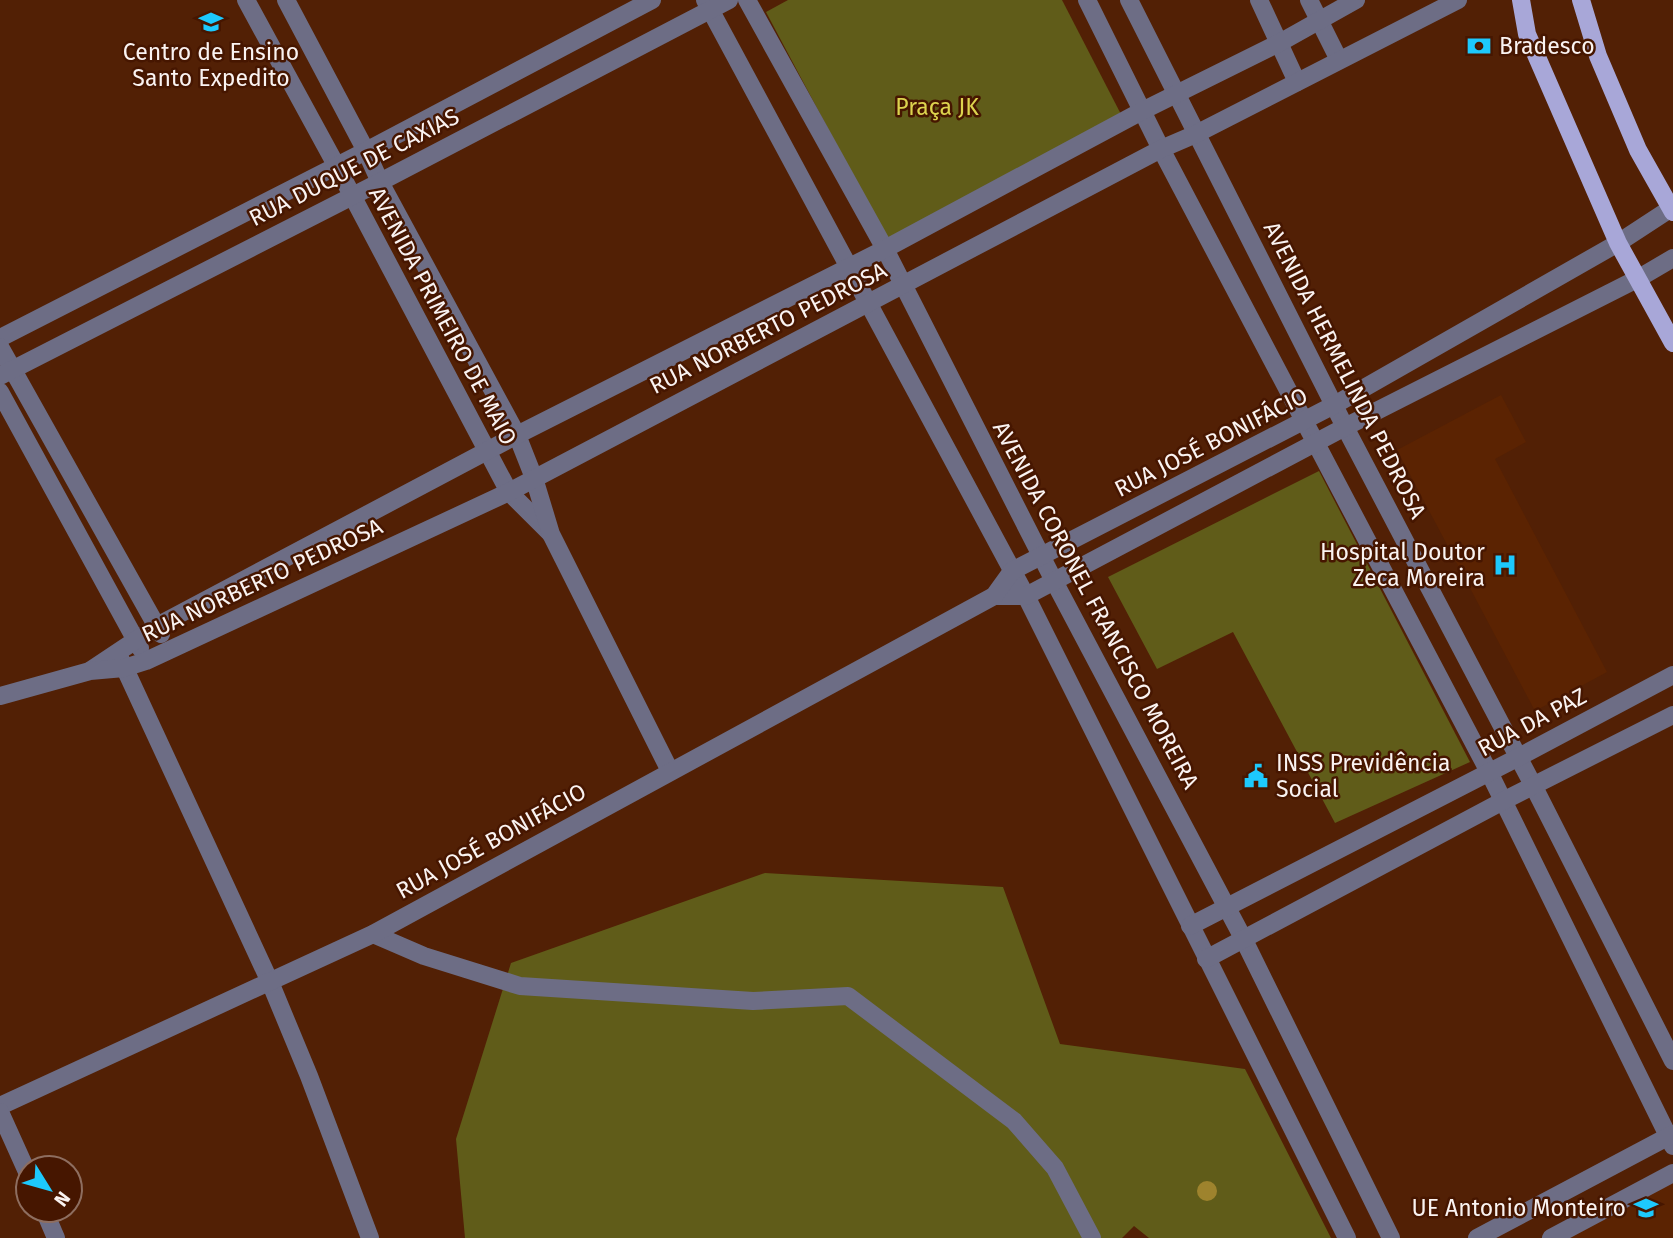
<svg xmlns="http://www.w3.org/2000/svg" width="1673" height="1238" viewBox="0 0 1673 1238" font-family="'Fira Sans',sans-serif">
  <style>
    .built { fill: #5b2302 }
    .green { fill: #605c19 }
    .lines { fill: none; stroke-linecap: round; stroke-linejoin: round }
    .minor { stroke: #6d6d85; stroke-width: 18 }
    .major { stroke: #a8a7d8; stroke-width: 18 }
    .tree { fill: #9e832d }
    .labels { text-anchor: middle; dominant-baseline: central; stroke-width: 5; stroke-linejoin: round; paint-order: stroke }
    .poi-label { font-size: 23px; fill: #faf3f1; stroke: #461600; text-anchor: start }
    .park-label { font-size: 23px; fill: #ddd44e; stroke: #461600 }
    .street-label { font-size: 23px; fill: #faf3f1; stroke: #461600 }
  </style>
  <rect width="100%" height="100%" fill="#522005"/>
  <g class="built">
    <polygon points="1501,395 1526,442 1495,459 1607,672 1535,711 1397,450"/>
    <polygon points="1673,1178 1673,1238 1563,1238"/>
  </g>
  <g class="green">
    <polygon points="788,0 1062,0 1126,124 894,253 766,12"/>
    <polygon points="1319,471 1470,762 1335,823 1233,632 1157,669 1108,577"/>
    <polygon points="765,873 1003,887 1060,1044 1245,1069 1331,1238 1149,1238 1134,1226 1122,1238 465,1238 456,1139 511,963"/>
  </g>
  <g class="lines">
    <g class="minor">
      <polyline points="246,0 336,165 509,492 550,533"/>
      <polyline points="286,0 366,151 380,182 517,435 534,478 551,534 670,771"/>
      <polyline points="705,0 1026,596 1347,1238"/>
      <polyline points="747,0 885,249 1054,581 1243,938 1391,1238"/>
      <polyline points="1087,0 1161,149 1489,772 1673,1146"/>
      <polyline points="1129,0 1345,427 1534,787 1673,1061"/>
      <polyline points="1259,0 1297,82"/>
      <polyline points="1309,0 1339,60"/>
      <polyline points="0,338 366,151 652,0"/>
      <polyline points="0,347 161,634"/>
      <polyline points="0,376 380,182 729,0"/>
      <polyline points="0,392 140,648"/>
      <polyline points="994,596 1026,596 1345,427 1639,278 1673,258"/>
      <polyline points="120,658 270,982 309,1076 370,1238"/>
      <polyline points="91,670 157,626 517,435 885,249 1142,111 1281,42 1356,0"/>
      <polyline points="0,696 90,671 124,668 146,661 509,492 1161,149 1196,134 1458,0"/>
      <polyline points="1190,926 1517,758 1673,675"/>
      <polyline points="373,934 424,956 520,986 753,1001 848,996 1014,1121 1055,1168 1092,1238"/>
      <polyline points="1206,959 1503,801 1673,715"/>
      <polyline points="0,1106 373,934 994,596 1012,571 1336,404 1618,243 1673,207"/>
      <polyline points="0,1112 28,1174"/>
      <polyline points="44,1210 56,1238"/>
      <polyline points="1477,1238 1673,1134"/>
      <polyline points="1551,1238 1673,1173"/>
    </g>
    <g class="major">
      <polyline points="1521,0 1527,34 1618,243 1673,343"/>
      <polyline points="1581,0 1598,56 1638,150 1673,212"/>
    </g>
  </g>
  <circle class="tree" cx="1207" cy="1191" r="10"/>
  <defs>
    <g id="school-bare" transform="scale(1.89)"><path d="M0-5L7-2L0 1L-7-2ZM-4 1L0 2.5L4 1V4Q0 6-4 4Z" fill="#1dc9fd" stroke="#461600" stroke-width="2.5" paint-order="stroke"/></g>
    <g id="bank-bare" transform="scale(1.89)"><path d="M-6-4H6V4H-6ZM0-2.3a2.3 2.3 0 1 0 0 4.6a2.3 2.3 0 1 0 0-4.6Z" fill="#1dc9fd" stroke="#461600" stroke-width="2.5" paint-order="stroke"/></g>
    <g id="hospital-bare" transform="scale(1.89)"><path d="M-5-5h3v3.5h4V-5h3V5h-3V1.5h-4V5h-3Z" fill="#1dc9fd" stroke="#461600" stroke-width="2.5" paint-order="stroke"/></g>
    <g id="civic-bare" transform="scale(1.89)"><path d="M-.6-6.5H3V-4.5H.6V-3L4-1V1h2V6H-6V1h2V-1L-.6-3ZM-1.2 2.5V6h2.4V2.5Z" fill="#1dc9fd" stroke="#461600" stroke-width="2.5" paint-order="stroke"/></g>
  </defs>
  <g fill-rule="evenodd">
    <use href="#school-bare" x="211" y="22"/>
    <use href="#bank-bare" x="1479" y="46"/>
    <use href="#hospital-bare" x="1505" y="565"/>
    <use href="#civic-bare" x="1256" y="776"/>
    <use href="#school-bare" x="1646" y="1208"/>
  </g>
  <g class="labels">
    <g class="poi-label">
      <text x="1499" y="46">Bradesco</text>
      <text x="211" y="52" text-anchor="middle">Centro de Ensino<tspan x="211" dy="26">Santo Expedito</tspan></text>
      <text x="1485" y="552" text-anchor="end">Hospital Doutor<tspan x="1485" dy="26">Zeca Moreira</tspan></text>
      <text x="1276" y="763">INSS Previdência<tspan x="1276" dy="26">Social</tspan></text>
      <text x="1626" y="1208" text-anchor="end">UE Antonio Monteiro</text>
    </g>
    <g class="park-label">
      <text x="937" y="107">Praça JK</text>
    </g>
    <g class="street-label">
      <text transform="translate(354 167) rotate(-27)">RUA DUQUE DE CAXIAS</text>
      <text transform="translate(443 316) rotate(62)">AVENIDA PRIMEIRO DE MAIO</text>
      <text transform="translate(768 328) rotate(-27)">RUA NORBERTO PEDROSA</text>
      <text transform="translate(1345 370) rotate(63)">AVENIDA HERMELINDA PEDROSA</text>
      <text transform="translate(1211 442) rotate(-27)">RUA JOSÉ BONIFÁCIO</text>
      <text transform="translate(262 580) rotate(-25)">RUA NORBERTO PEDROSA</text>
      <text transform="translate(1096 605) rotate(62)">AVENIDA CORONEL FRANCISCO MOREIRA</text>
      <text transform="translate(1532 722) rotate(-28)">RUA DA PAZ</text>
      <text transform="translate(491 841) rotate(-29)">RUA JOSÉ BONIFÁCIO</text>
    </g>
  </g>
  <g transform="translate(49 1189) rotate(127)"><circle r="33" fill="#461600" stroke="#8e6e60" stroke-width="2"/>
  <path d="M0-5L12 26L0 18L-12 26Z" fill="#1dc9fd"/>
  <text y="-10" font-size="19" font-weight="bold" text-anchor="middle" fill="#faf3f1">N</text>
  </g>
</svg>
